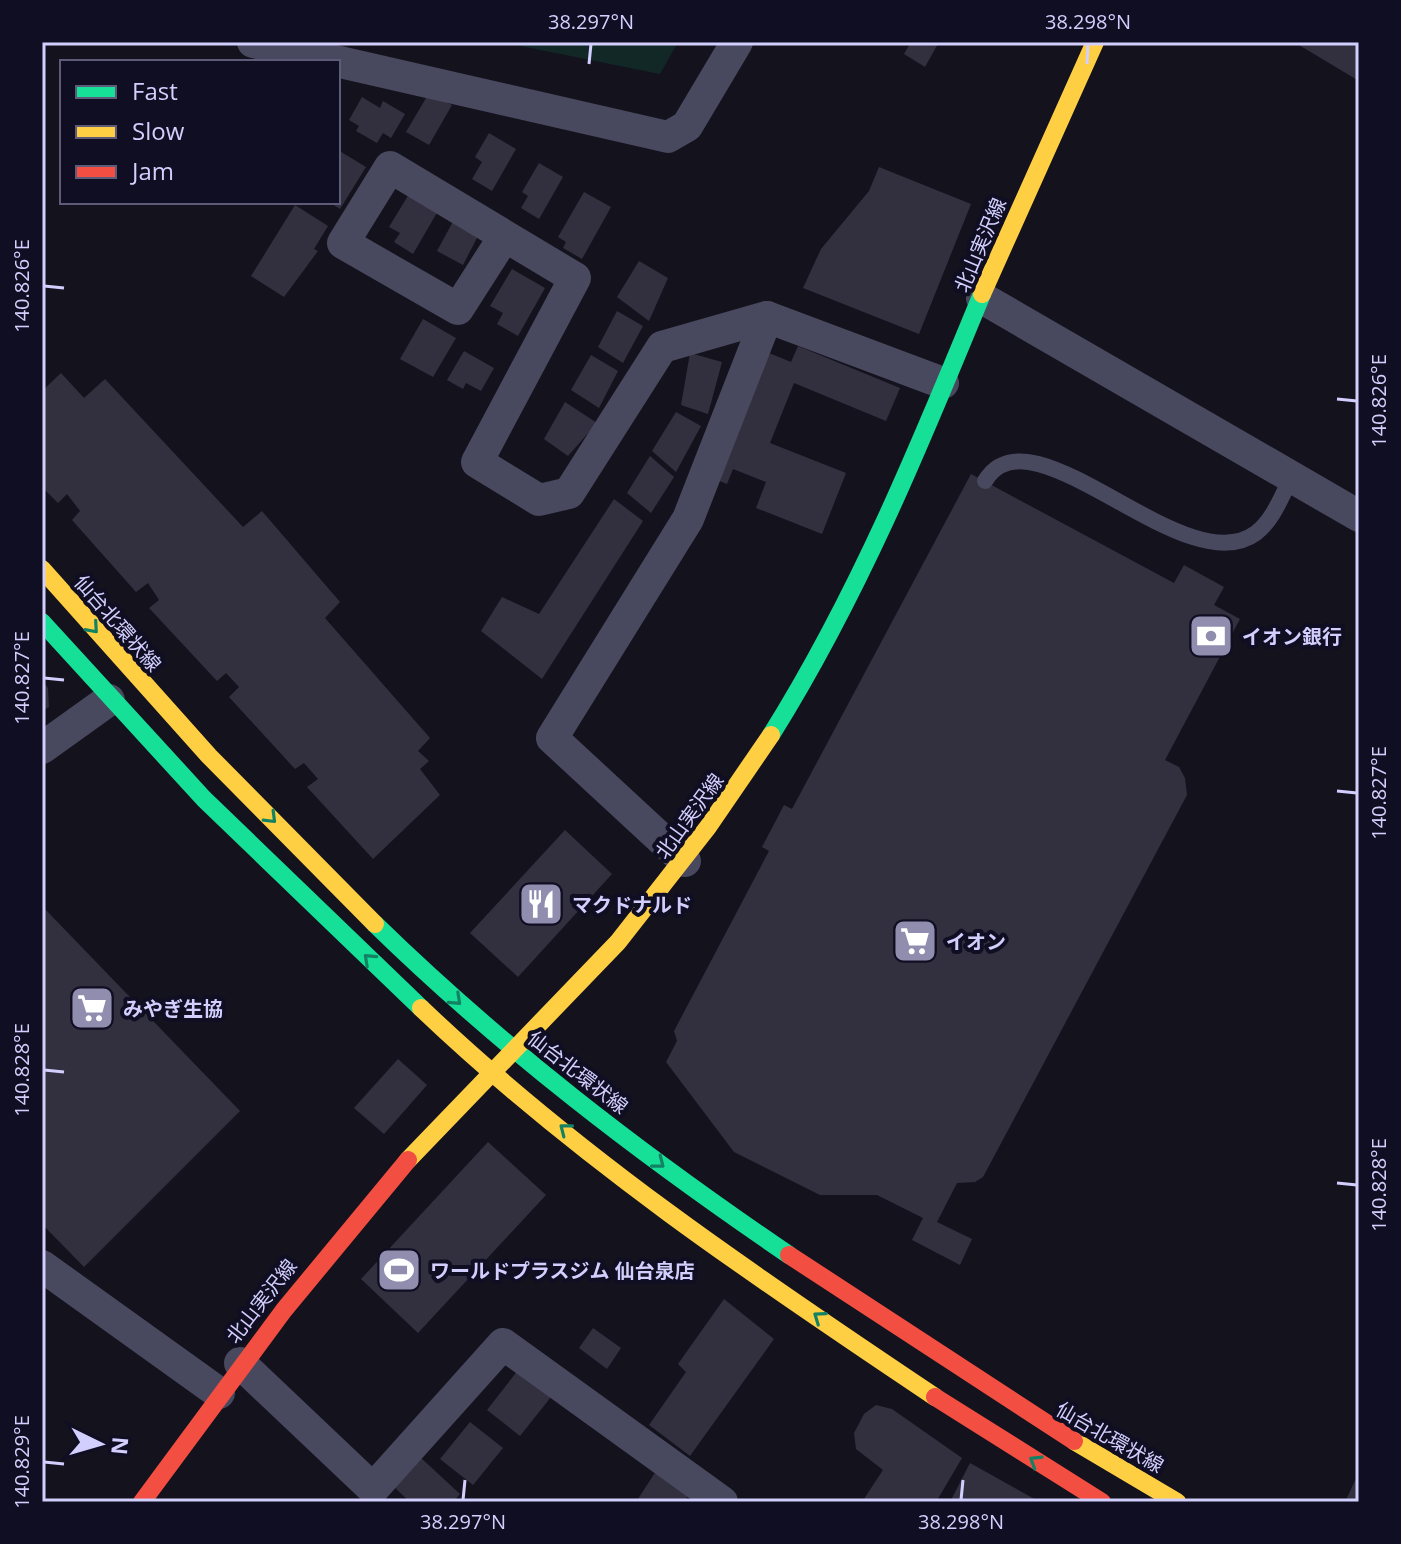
<svg xmlns="http://www.w3.org/2000/svg" width="1401" height="1544" viewBox="0 0 1401 1544" font-family="'Open Sans','Noto Sans JP',sans-serif">
  <style>
    .green { fill: #112827 }
    .building { fill: #32303f }
    .lines { fill: none; stroke-linecap: round; stroke-linejoin: round }
    .lane { stroke: #48485e; stroke-width: 16 }
    .street { stroke: #48485e; stroke-width: 32 }
    .fast { stroke: #16e098; stroke-width: 18 }
    .slow { stroke: #ffcf43; stroke-width: 18 }
    .jam { stroke: #f24e42; stroke-width: 18 }
    .oneway { stroke: #138263 }
    .ticks { fill: none; stroke: #d2cffe; stroke-width: 3 }
    .labels { text-anchor: middle; dominant-baseline: central; stroke-width: 8; stroke-linejoin: round; paint-order: stroke }
    .street-label { font-size: 20px; fill: #d2cffe; stroke: #100e22 }
    .poi-label { font-size: 20px; font-weight: bold; fill: #d2cffe; stroke: #100e22; text-anchor: start }
    .neatline { fill: none; stroke: #d2cffe; stroke-width: 3 }
    .ticks-label { font-size: 20px; text-anchor: middle; fill: #d2cffe }
  </style>
  <rect width="100%" height="100%" fill="#14121d"/>
  <polygon class="green" points="501,42 678,42 660,74"/>
  <g class="building">
    <polygon points="911,42 939,42 925,67 904,54"/>
    <polygon points="1294,42 1359,42 1359,81"/>
    <polygon points="429,93 452,105 429,145 406,132"/>
    <polygon points="362,97 380,108 383,101 405,114 391,138 383,133 377,143 356,131 359,126 349,120"/>
    <polygon points="489,133 516,149 492,191 472,179 482,162 475,157"/>
    <polygon points="338,150 366,167 340,209 329,202 338,202"/>
    <polygon points="539,163 563,177 539,219 521,208 528,196 522,192"/>
    <polygon points="879,167 971,204 919,334 803,288 821,249 869,191"/>
    <polygon points="584,192 611,207 582,259 563,248 566,242 558,237"/>
    <polygon points="409,194 438,211 413,254 394,242 400,233 389,227"/>
    <polygon points="295,205 328,226 314,249 318,251 284,297 251,276"/>
    <polygon points="456,216 481,230 463,265 437,251"/>
    <polygon points="639,261 668,278 649,321 617,297"/>
    <polygon points="512,269 545,288 518,336 497,324 503,313 490,306"/>
    <polygon points="617,311 643,326 623,363 598,347"/>
    <polygon points="423,319 456,338 433,377 400,359"/>
    <polygon points="798,346 900,388 886,421 794,383 770,443 846,473 822,534 756,508 766,482 733,469 727,484 717,480 769,353 791,362"/>
    <polygon points="464,351 494,368 481,391 466,383 463,389 447,380"/>
    <polygon points="690,353 722,362 708,414 681,405"/>
    <polygon points="591,355 618,371 599,408 571,390"/>
    <polygon points="61,373 84,398 105,379 243,527 262,511 340,602 325,618 430,738 418,751 429,761 420,769 440,795 373,859 307,787 318,779 304,763 295,769 229,697 239,687 226,673 217,681 149,608 159,600 148,583 136,592 72,520 80,511 67,494 58,503 42,487 42,391"/>
    <polygon points="565,402 597,423 568,456 544,439"/>
    <polygon points="676,412 701,426 676,472 652,451"/>
    <polygon points="650,456 674,477 651,513 627,493"/>
    <polygon points="971,474 1174,583 1184,565 1224,587 1214,605 1240,619 1165,760 1179,767 1185,778 1187,795 983,1177 975,1182 957,1183 937,1222 972,1239 960,1265 912,1240 923,1218 877,1195 820,1195 734,1152 666,1062 677,1041 674,1031 769,851 762,847 784,805 792,809"/>
    <polygon points="614,499 643,521 542,679 481,631 502,597 539,614"/>
    <polygon points="42,680 48,688 49,707 42,711"/>
    <polygon points="565,830 612,874 518,977 470,933"/>
    <polygon points="42,906 240,1111 84,1267 42,1224"/>
    <polygon points="398,1059 427,1085 384,1134 354,1108"/>
    <polygon points="488,1142 546,1195 418,1333 361,1279"/>
    <polygon points="724,1299 774,1339 690,1456 649,1425 686,1372 678,1364"/>
    <polygon points="593,1328 621,1348 607,1369 579,1348"/>
    <polygon points="522,1365 555,1392 520,1436 487,1410"/>
    <polygon points="876,1405 892,1409 962,1458 936,1502 862,1502 883,1470 856,1449 854,1433 864,1414"/>
    <polygon points="470,1422 503,1448 473,1485 440,1459"/>
    <polygon points="420,1457 460,1494 453,1502 410,1502 393,1486"/>
    <polygon points="970,1463 1040,1502 950,1502"/>
    <polygon points="660,1465 693,1489 684,1502 636,1502"/>
    <polygon points="1359,1472 1359,1502 1345,1502"/>
  </g>
  <g class="lines">
    <path class="lane" d="M985 481C1032 403 1185 586 1256 533 1274 519 1282 495 1292 476"/>
    <g class="street">
      <polyline points="253,42 668,137 687,126 737,42"/>
      <polyline points="504,237 458,309 343,243 390,167 575,278 477,462 539,500 569,493 662,347 767,317 943,383"/>
      <polyline points="982,298 1359,516"/>
      <polyline points="42,748 109,700"/>
      <polyline points="685,861 552,738 688,519 767,317"/>
      <polyline points="42,1266 219,1393"/>
      <polyline points="240,1363 373,1489 503,1344 722,1502"/>
    </g>
    <g class="fast">
      <polyline points="42,622 204,799 421,1008"/>
      <path d="M771 735C858 596 920 445 982 294"/>
      <path d="M375 924C502 1048 642 1155 789 1255"/>
    </g>
    <g class="slow">
      <polyline points="982,294 1095,42"/>
      <polyline points="42,569 209,756 375,924"/>
      <path d="M421 1008C576 1156 757 1278 935 1397"/>
      <polyline points="408,1160 618,942 708,827 771,735"/>
      <polyline points="1074,1441 1177,1502"/>
    </g>
    <g class="jam">
      <polyline points="789,1255 1074,1441"/>
      <polyline points="935,1397 1102,1502"/>
      <polyline points="142,1502 284,1310 408,1160"/>
    </g>
  </g>
  <defs><path id="oneway-chevron" d="M-2-3.5L2.5 0L-2 3.5" fill="none" stroke-width="1.6" stroke-linecap="round" stroke-linejoin="round" transform="scale(2)"/></defs>
  <g class="oneway">
    <use href="#oneway-chevron" transform="translate(93 628) rotate(49)"/>
    <use href="#oneway-chevron" transform="translate(271 818) rotate(45)"/>
    <use href="#oneway-chevron" transform="translate(369 959) rotate(-137)"/>
    <use href="#oneway-chevron" transform="translate(456 1000) rotate(43)"/>
    <use href="#oneway-chevron" transform="translate(565 1129) rotate(-142)"/>
    <use href="#oneway-chevron" transform="translate(659 1163) rotate(38)"/>
    <use href="#oneway-chevron" transform="translate(819 1317) rotate(-145)"/>
    <use href="#oneway-chevron" transform="translate(1035 1461) rotate(-148)"/>
  </g>
  <path class="ticks" d="M589 64 591 44M1087 64 1088 44M44 286 64 288M1337 399 1357 401M44 678 64 680M1337 791 1357 793M44 1070 64 1072M1337 1183 1357 1185M44 1462 64 1464M463 1500 465 1480M961 1500 963 1480"/>
  <defs>
    <g id="bank-square" transform="scale(2.3)"><rect x="-9" y="-9" width="18" height="18" rx="4" fill="#908daf" stroke="#100e22"/><path d="M-6-4H6V4H-6ZM0-2.3a2.3 2.3 0 1 0 0 4.6a2.3 2.3 0 1 0 0-4.6Z" fill="#fff"/></g>
    <g id="restaurant-square" transform="scale(2.3)"><rect x="-9" y="-9" width="18" height="18" rx="4" fill="#908daf" stroke="#100e22"/><path d="M-5-6h1v4h1v-4h1v4h1v-4h1v5L-1.5 .5V6h-2V.5L-5-1ZM5-6V6H3V1.5H1.5Q1.5-4 5-6Z" fill="#fff"/></g>
    <g id="supermarket-square" transform="scale(2.3)"><rect x="-9" y="-9" width="18" height="18" rx="4" fill="#908daf" stroke="#100e22"/><path d="M-6-5.5h2.5l.6 2H6L4.5 2H-2.5L-4.4-4H-6ZM-1.5 3.2a1.3 1.3 0 1 0 .1 0ZM3 3.2a1.3 1.3 0 1 0 .1 0Z" fill="#fff"/></g>
    <g id="stadium-square" transform="scale(2.3)"><rect x="-9" y="-9" width="18" height="18" rx="4" fill="#908daf" stroke="#100e22"/><path d="M0-5a6.5 5 0 1 0 0 10a6.5 5 0 1 0 0-10ZM-3.5-1.8h7v3.6h-7Z" fill="#fff"/></g>
  </defs>
  <g fill-rule="evenodd">
    <use href="#bank-square" x="1211" y="636"/>
    <use href="#restaurant-square" x="541" y="904"/>
    <use href="#supermarket-square" x="915" y="941"/>
    <use href="#supermarket-square" x="92" y="1008"/>
    <use href="#stadium-square" x="399" y="1270"/>
  </g>
  <g class="labels">
    <g class="street-label">
      <text transform="translate(980 245) rotate(-67)">北山実沢線</text>
      <text transform="translate(118 623) rotate(49)">仙台北環状線</text>
      <text transform="translate(689 816) rotate(-54)">北山実沢線</text>
      <text transform="translate(578 1072) rotate(38)">仙台北環状線</text>
      <text transform="translate(261 1301) rotate(-52)">北山実沢線</text>
      <text transform="translate(1110 1437) rotate(30)">仙台北環状線</text>
    </g>
    <g class="poi-label">
      <text x="1242" y="636">イオン銀行</text>
      <text x="572" y="904">マクドナルド</text>
      <text x="946" y="941">イオン</text>
      <text x="123" y="1008">みやぎ生協</text>
      <text x="430" y="1270">ワールドプラスジム 仙台泉店</text>
    </g>
  </g>
  <rect width="1401" height="1544" fill="none" stroke="#100e22" stroke-width="88"/>
  <rect x="60" y="60" width="280" height="144" fill="#100e22" stroke="#5e5b7a" stroke-width="2"/>
  <rect x="76" y="86" width="40" height="12" fill="#16e098" stroke="#5e5b7a" stroke-width="2"/>
  <text x="132" y="100" font-size="24" fill="#d2cffe">Fast</text>
  <rect x="76" y="126" width="40" height="12" fill="#ffcf43" stroke="#5e5b7a" stroke-width="2"/>
  <text x="132" y="140" font-size="24" fill="#d2cffe">Slow</text>
  <rect x="76" y="166" width="40" height="12" fill="#f24e42" stroke="#5e5b7a" stroke-width="2"/>
  <text x="132" y="180" font-size="24" fill="#d2cffe">Jam</text>
  <g transform="translate(100 1444) rotate(95)" stroke="#100e22" stroke-width="6" paint-order="stroke">
  <path d="M0-6L14 30L0 20L-14 30Z" fill="#d2cffe"/>
  <text y="-12" font-size="22" font-weight="bold" text-anchor="middle" fill="#d2cffe">N</text>
  </g>
  <rect x="44" y="44" width="1313" height="1456" class="neatline"/>
  <g class="ticks-label">
    <text x="591" y="29">38.297°N</text>
    <text x="1088" y="29">38.298°N</text>
    <text transform="translate(22 286) rotate(-90)" y="7">140.826°E</text>
    <text transform="translate(1379 401) rotate(-90)" y="7">140.826°E</text>
    <text transform="translate(22 678) rotate(-90)" y="7">140.827°E</text>
    <text transform="translate(1379 793) rotate(-90)" y="7">140.827°E</text>
    <text transform="translate(22 1070) rotate(-90)" y="7">140.828°E</text>
    <text transform="translate(1379 1185) rotate(-90)" y="7">140.828°E</text>
    <text transform="translate(22 1462) rotate(-90)" y="7">140.829°E</text>
    <text x="463" y="1529">38.297°N</text>
    <text x="961" y="1529">38.298°N</text>
  </g>
</svg>
